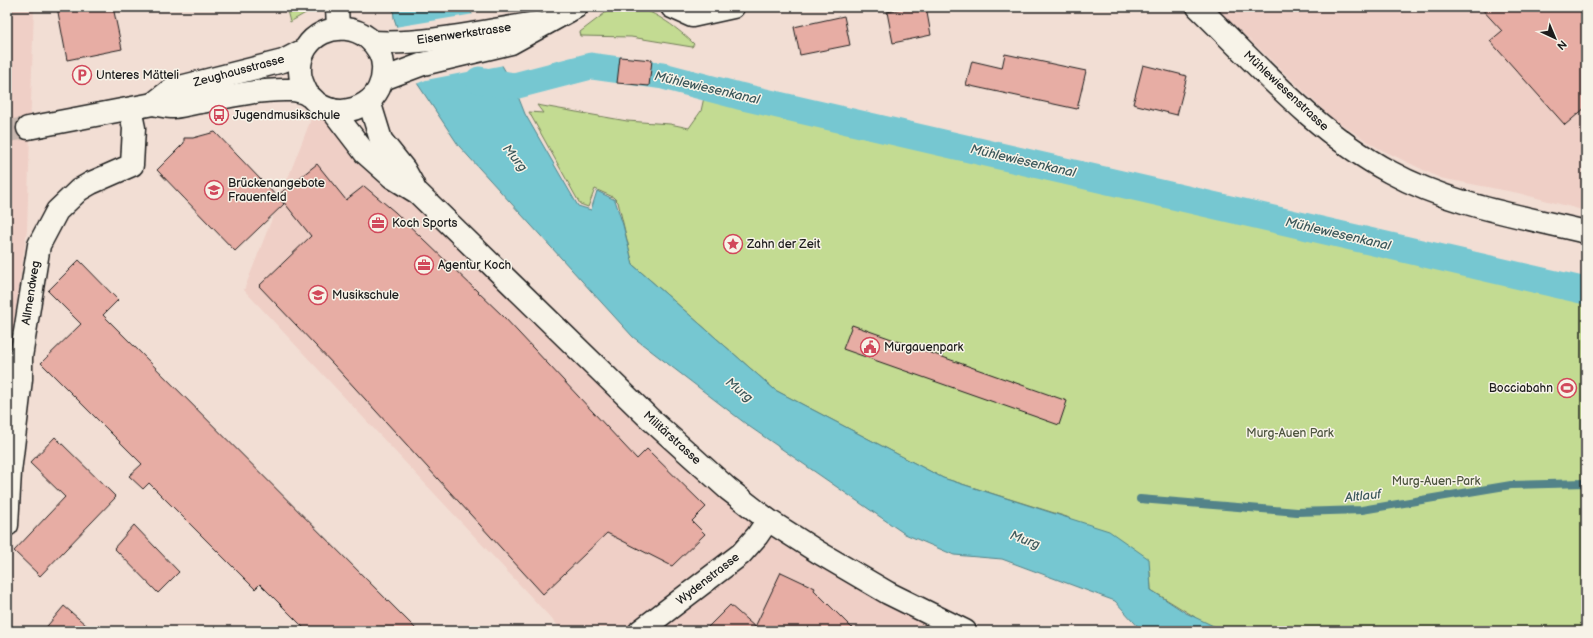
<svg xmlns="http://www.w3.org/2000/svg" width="1593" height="638" viewBox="0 0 1593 638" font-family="'Balsamiq Sans',sans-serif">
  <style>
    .built { fill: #efcfc6 }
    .green { fill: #c3db92; stroke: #707c57 }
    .water { fill: #76c7d1; stroke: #528389 }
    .pier { fill: #f2ded4 }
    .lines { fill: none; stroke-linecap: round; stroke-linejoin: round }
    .stream { stroke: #528389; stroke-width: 8 }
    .canal { stroke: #76c7d1; stroke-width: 27 }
    .building { fill: #e7ada4; stroke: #1c1c1c }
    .secondary-tunnel { stroke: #c7b7af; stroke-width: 22; stroke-dasharray: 22 11; stroke-linecap: butt }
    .street-casing { stroke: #1c1c1c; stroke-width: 25 }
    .secondary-casing { stroke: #1c1c1c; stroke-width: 25 }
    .street { stroke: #f7f3e8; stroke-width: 22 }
    .secondary { stroke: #f7f3e8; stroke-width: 22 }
    .labels { text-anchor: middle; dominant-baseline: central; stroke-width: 3; stroke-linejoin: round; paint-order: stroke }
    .street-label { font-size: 12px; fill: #1c1c1c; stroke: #f7f3e8 }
    .poi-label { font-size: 12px; fill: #1c1c1c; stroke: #f7f3e8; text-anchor: start }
    .park-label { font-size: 12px; fill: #4e553f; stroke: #f7f3e8 }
    .water-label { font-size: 13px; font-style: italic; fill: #3c585b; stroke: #f7f3e8 }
  </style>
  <rect width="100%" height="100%" fill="#f2ded4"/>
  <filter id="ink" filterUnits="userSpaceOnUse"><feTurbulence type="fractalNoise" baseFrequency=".025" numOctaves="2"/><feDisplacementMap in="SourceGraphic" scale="8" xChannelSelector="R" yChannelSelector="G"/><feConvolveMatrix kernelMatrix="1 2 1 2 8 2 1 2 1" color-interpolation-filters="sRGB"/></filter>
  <g filter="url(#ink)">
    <g class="built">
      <polygon points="7,7 34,7 27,230 7,373"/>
      <polygon points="1215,7 1586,7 1586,211 1518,193 1440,178 1378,148 1333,119"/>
      <polygon points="317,104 768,520 965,631 563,631 244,290"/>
    </g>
    <g class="green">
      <polygon points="286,7 316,7 290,22"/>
      <path d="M613 7C620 7 628 6 635 7 655 11 680 30 694 44L692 47 631 37 581 36 580 32Z"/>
      <polygon points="708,79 741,91 1382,249 1586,284 1586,631 1209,631 1195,617 1151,590 1150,572 1067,517 943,478 775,390 633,265 618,202 613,197 595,189 588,207 580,204 529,112 543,113 537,105 627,121 670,124 689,128 701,111"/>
    </g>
    <polygon class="water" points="393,7 468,7 514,86 525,114 578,206 591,210 597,191 615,200 623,225 633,265 775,390 943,478 1109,531 1149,559 1151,590 1186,613 1224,631 1142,631 1115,601 1002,559 954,555 905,534 750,427 633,337 459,146 413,77 394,18"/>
    <polygon class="pier" points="474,14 504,65 426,80 416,84 411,78 395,27"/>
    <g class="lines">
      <polyline class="stream" points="1140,499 1297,512 1362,510 1511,485 1586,483"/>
      <polyline class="canal" points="479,80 514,86 591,66 663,76 739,96 1586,291"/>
    </g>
    <g class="building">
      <polygon points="57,7 113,7 122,49 67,60"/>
      <polygon points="911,7 926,7 931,35 893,43 887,12"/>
      <polygon points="1480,7 1586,7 1586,107 1565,125 1490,41 1502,31"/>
      <polygon points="844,16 850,45 800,55 794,27"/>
      <polygon points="1005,54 1086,71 1077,109 966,85 972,61 1002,68"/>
      <polygon points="620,57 652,60 649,86 617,83"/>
      <polygon points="1143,65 1187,76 1177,115 1133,104"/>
      <polygon points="215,132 284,204 235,251 157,170 184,143 184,138 193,138"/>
      <polygon points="317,164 346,200 364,186 395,212 504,317 637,459 647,449 706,507 692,521 705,534 672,566 607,533 543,594 334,365 259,286 311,236 278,195"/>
      <polygon points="79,260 118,300 103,315 418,631 307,631 260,584 255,589 149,483 143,489 129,476 142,464 41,363 81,324 48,291"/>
      <polygon points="852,325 1067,401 1059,425 843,349"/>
      <polygon points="55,437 116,497 40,576 14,551 65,497 30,463"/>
      <polygon points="134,525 179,572 158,593 114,548"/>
      <polygon points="781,572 815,588 814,590 855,631 704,631 730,605 755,627"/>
      <polygon points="64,606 93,631 43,631"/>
    </g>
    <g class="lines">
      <polyline class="secondary-tunnel" points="7,131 28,128"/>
      <g class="street-casing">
        <g id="street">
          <polyline points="337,7 338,28"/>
          <polyline points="672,7 692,16 733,7"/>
          <path d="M1198 7C1258 65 1315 132 1390 172 1450 205 1520 216 1586 232"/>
          <polyline points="7,525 10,472 21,379 21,357 39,245 57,211 79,190 91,183 132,165 134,128 130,109"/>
          <polyline points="640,631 741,554 757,536 768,520"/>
        </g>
      </g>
      <g class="secondary-casing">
        <g id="secondary">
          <path d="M373 42C428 45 483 31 537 23"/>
          <polyline points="383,79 423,64 511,43 576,7"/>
          <polyline points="369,101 381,140 404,169 413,185"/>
          <polyline points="153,104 172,89 283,61 304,50"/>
          <polyline points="332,110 365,153 392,177 418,193 648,417 728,489 768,520 818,552 888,593 965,631"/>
          <path d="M28 128 153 104C158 105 165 107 171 107 180 107 191 103 201 102 230 96 260 89 291 90 296 90 304 92 308 95 312 97 314 101 317 103 332 114 351 113 366 103 377 96 383 83 383 70 384 57 377 46 368 38 340 16 298 35 300 72 300 80 304 87 308 95"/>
        </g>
      </g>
      <use href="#street" class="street"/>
      <use href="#secondary" class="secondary"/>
    </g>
  </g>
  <defs>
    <g id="parking-ring" transform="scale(1)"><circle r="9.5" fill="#f7f3e8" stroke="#d1495b" stroke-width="1.5"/><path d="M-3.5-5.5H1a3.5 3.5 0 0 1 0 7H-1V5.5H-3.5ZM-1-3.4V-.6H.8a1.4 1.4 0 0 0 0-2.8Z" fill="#d1495b"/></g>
    <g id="bus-ring" transform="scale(1)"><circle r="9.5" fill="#f7f3e8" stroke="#d1495b" stroke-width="1.5"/><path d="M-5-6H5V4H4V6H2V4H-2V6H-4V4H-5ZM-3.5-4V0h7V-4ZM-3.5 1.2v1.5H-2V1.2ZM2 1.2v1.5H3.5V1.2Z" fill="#d1495b"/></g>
    <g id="school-ring" transform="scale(1)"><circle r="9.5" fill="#f7f3e8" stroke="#d1495b" stroke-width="1.5"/><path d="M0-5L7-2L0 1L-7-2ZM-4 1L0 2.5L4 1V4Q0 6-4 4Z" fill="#d1495b"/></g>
    <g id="office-ring" transform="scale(1)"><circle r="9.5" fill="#f7f3e8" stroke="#d1495b" stroke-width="1.5"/><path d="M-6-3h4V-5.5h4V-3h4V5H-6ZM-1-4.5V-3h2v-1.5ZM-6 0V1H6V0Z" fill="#d1495b"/></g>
    <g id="sight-ring" transform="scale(1)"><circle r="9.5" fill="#f7f3e8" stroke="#d1495b" stroke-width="1.5"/><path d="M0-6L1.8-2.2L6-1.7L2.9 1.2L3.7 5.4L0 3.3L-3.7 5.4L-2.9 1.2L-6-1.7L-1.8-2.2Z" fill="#d1495b"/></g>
    <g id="civic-ring" transform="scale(1)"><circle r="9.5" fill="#f7f3e8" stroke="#d1495b" stroke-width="1.5"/><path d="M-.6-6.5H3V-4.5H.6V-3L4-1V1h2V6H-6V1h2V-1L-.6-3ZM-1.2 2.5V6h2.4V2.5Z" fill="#d1495b"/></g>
    <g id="stadium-ring" transform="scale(1)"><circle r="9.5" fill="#f7f3e8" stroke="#d1495b" stroke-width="1.5"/><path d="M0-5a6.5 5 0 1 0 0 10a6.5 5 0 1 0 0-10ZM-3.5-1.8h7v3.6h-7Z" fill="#d1495b"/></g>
  </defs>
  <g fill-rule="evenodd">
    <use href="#parking-ring" x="82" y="75"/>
    <use href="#bus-ring" x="219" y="115"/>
    <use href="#school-ring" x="214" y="190"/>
    <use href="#office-ring" x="378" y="223"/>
    <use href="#sight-ring" x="733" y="244"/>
    <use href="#office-ring" x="424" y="265"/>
    <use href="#school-ring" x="318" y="295"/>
    <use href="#civic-ring" x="870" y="347"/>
    <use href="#stadium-ring" x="1567" y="388"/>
  </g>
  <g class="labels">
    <g class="street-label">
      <text transform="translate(464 34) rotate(-8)">Eisenwerkstrasse</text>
      <text transform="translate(239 71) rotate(-15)">Zeughausstrasse</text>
      <text transform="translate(1286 91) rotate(43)">Mühlewiesenstrasse</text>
      <text transform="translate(31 293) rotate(-81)">Allmendweg</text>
      <text transform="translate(672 438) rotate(42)">Militärstrasse</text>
      <text transform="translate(708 579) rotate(-38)">Wydenstrasse</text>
    </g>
    <g class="poi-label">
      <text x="96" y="75">Unteres Mätteli</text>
      <text x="233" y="115">Jugendmusikschule</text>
      <text x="228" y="183">Brückenangebote<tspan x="228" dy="14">Frauenfeld</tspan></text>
      <text x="392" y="223">Koch Sports</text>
      <text x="747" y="244">Zahn der Zeit</text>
      <text x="438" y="265">Agentur Koch</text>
      <text x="332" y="295">Musikschule</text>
      <text x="884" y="347">Murgauenpark</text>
      <text x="1553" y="388" text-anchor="end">Bocciabahn</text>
    </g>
    <g class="park-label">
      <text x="1290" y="433">Murg-Auen Park</text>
      <text x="1436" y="481">Murg-Auen-Park</text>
    </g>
    <g class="water-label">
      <text transform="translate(707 88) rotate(13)">Mühlewiesenkanal</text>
      <text transform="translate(515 158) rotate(51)">Murg</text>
      <text transform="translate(1023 161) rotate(13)">Mühlewiesenkanal</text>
      <text transform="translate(1338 234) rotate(13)">Mühlewiesenkanal</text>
      <text transform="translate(739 390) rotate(39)">Murg</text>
      <text transform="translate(1363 496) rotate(-6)">Altlauf</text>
      <text transform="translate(1025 540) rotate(20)">Murg</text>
    </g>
  </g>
  <rect width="1593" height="638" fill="none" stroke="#f7f3e8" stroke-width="24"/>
  <rect x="12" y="12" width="1569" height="614" fill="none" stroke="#1c1c1c" stroke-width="1.5" filter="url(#ink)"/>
  <g transform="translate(1555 38) rotate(136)" stroke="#f7f3e8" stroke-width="3" paint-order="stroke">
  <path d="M0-3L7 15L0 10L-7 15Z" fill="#1c1c1c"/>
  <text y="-6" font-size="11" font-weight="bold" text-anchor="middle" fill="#1c1c1c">N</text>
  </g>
</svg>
